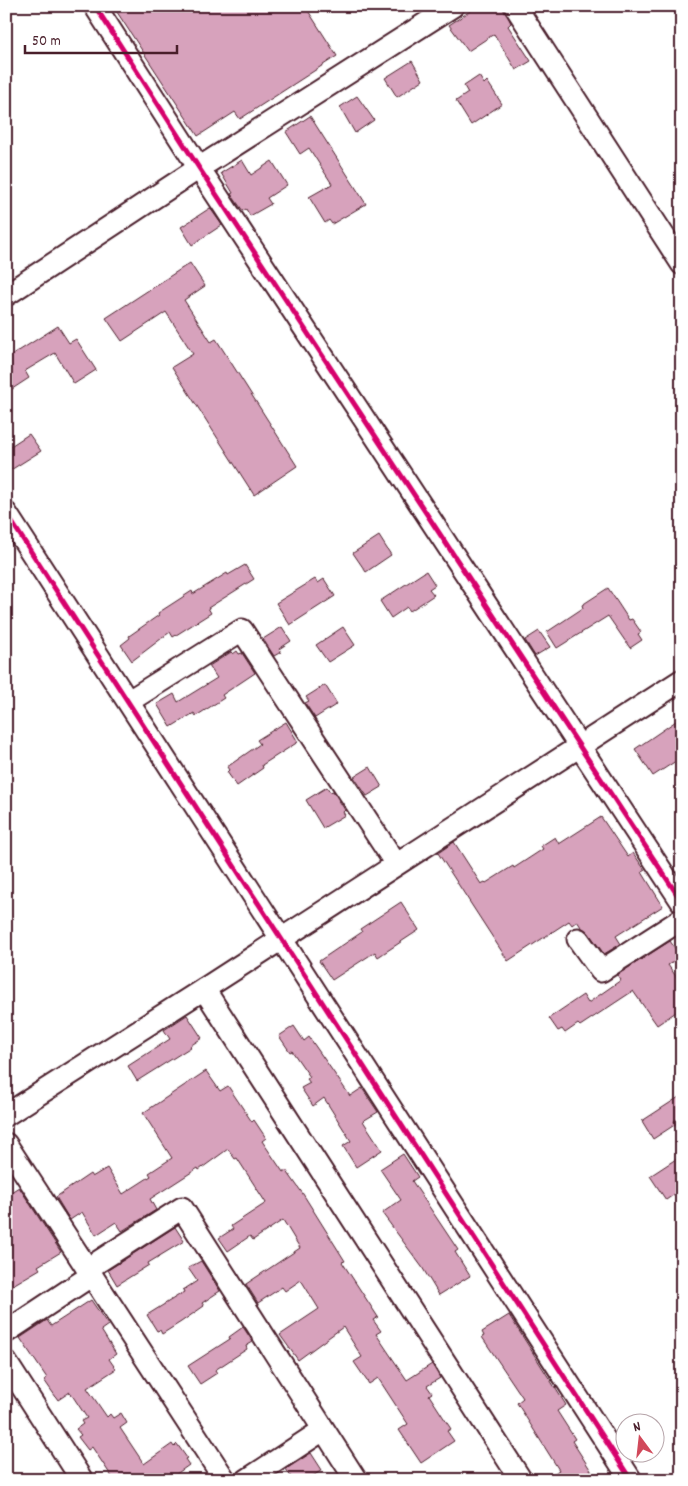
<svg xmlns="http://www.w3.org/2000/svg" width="688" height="1486" viewBox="0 0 688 1486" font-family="Dekko,sans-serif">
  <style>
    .building { fill: #d7a2bc; stroke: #4a1f2b }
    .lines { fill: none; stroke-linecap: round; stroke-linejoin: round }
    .minor-casing { stroke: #4a1f2b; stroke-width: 25 }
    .minor { stroke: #fff; stroke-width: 21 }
    .cycleway-casing { stroke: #fff; stroke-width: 8 }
    .cycleway { stroke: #d6006c; stroke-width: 5 }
  </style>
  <rect width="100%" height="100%" fill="#fff"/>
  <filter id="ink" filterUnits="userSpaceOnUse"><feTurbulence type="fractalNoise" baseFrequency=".02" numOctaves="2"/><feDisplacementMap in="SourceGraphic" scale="10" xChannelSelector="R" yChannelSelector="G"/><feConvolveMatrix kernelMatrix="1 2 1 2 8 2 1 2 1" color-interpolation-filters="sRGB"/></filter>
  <g filter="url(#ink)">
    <g class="building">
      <polygon points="113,6 305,6 337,56 240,119 235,112 198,136"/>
      <polygon points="478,6 503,6 511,23 508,26 531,61 516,70 494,34 468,51 449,25"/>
      <polygon points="412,61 423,80 397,97 385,78"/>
      <polygon points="479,76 484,84 487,81 502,104 471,125 456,101 468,93 464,86"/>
      <polygon points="357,96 374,120 355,133 340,107"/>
      <polygon points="310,116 366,204 332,224 329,220 325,223 309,197 332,184 309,148 300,154 286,132"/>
      <polygon points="242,160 251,175 272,161 287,185 267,198 271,204 250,216 246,209 243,211 231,194 233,193 221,173"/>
      <polygon points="210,208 222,225 192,245 181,227"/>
      <polygon points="190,263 205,286 184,300 211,342 216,339 297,466 254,495 172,367 193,354 166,312 122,341 106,318"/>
      <polygon points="58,326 69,343 76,339 96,370 74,384 55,353 25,371 29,378 6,393 6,359"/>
      <polygon points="29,434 41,451 6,473 6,449"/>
      <polygon points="379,536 391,555 366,572 353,553"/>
      <polygon points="245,565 254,579 208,608 211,613 173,637 170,632 132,661 121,645 130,638 129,636 159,615 158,613 192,591 193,594 227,573 228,575"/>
      <polygon points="426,571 435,585 429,589 434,595 410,611 407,607 391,618 380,601"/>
      <polygon points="315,579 318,583 324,579 335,596 290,625 276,603"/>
      <polygon points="608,588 629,620 632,619 641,632 638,634 642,640 630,648 608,616 557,648 547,632 583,608 582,605"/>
      <polygon points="282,627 291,641 279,649 281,652 274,656 263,639"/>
      <polygon points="343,627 355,645 328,662 316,645"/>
      <polygon points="539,631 550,647 535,656 525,640"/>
      <polygon points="237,651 239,654 242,653 255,673 222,695 224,698 196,716 194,713 171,727 157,704 174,694 178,702 217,678 209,666 231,652 233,654"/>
      <polygon points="325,685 337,704 315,718 305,703 309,701 306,697"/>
      <polygon points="682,717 682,757 653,776 635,749"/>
      <polygon points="286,722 298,742 262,765 263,768 237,786 227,772 229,770 227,767 260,744 257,740"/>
      <polygon points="370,767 382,787 367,796 354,777"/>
      <polygon points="327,787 330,792 333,791 345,810 343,812 345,815 323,828 306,800"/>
      <polygon points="601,817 628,857 633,853 645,870 642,872 663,906 616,936 621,944 604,954 588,932 581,927 577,921 572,925 569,921 508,961 438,853 454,842 481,884 485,882 486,883 513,866 514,868 543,849 541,846 555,837 559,844"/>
      <polygon points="401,902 419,930 378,957 375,952 332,980 319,961 362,932 360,929"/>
      <polygon points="670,941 681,957 668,965 682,985 682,1008 657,1025 633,991 580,1026 578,1024 565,1033 562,1029 558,1031 549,1018 583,995 588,1003 621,980 617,975"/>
      <polygon points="187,1015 202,1038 190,1046 191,1047 137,1081 128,1066 170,1039 164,1030"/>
      <polygon points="294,1026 304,1041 309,1037 350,1096 362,1088 378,1112 363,1121 382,1150 356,1167 343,1146 351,1141 324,1098 313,1106 301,1088 310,1083 307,1079 310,1077 292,1051 290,1052 279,1036"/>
      <polygon points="206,1071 220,1091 228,1086 252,1122 254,1120 266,1138 262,1141 283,1172 286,1170 303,1194 345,1261 342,1262 378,1317 373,1320 381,1331 376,1334 407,1380 432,1364 440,1378 427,1386 432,1393 429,1395 451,1429 447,1431 454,1441 421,1463 399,1430 408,1424 378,1378 369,1384 354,1362 362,1357 343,1327 298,1360 280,1335 319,1309 301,1280 285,1291 282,1287 258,1303 246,1284 300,1248 283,1220 253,1240 250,1236 228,1251 219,1238 233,1229 231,1226 266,1203 237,1158 235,1159 228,1149 199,1170 198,1168 150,1199 156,1210 122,1231 116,1222 96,1235 82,1212 70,1220 56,1197 90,1174 92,1177 107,1168 123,1194 151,1176 149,1173 172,1158 143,1113"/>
      <polygon points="682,1095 682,1116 674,1121 676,1124 653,1139 642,1121"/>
      <polygon points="403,1154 418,1177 412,1181 458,1250 455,1252 470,1276 439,1295 422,1267 382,1213 401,1200 380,1169"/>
      <polygon points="676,1159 682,1167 682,1189 666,1200 650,1176"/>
      <polygon points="19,1187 61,1252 38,1266 40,1269 6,1289 6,1195"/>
      <polygon points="175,1227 184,1241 148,1263 149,1265 117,1285 108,1270"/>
      <polygon points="201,1261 220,1291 202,1303 204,1306 181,1322 162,1334 160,1330 157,1331 147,1315 184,1292 183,1290 197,1281 188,1268"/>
      <polygon points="91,1300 108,1325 101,1330 116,1354 109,1359 116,1369 87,1388 107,1417 110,1414 113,1418 121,1413 127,1423 120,1428 144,1464 172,1444 174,1447 177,1444 187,1458 185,1459 189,1465 168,1480 114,1480 92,1447 88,1450 78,1437 81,1435 76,1429 83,1424 81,1421 87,1418 70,1392 58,1400 44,1380 47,1378 20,1338 47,1320 51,1326"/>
      <polygon points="509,1315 566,1405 557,1411 575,1439 572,1441 597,1480 544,1480 559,1470 517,1403 523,1398 482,1337 484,1336 482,1332"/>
      <polygon points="243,1327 253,1342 246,1346 247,1349 215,1370 217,1373 200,1384 188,1366 230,1339 229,1337"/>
      <polygon points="311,1453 322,1470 307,1480 293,1480 286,1469"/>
    </g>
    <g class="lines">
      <g class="minor-casing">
        <g id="minor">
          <polyline points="95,6 199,168 682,902"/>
          <polyline points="515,6 682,264"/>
          <polyline points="6,295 199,168 453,6"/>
          <polyline points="6,513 631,1480"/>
          <polyline points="129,701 242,630 396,864"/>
          <polyline points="578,939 601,971 682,919"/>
          <polyline points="204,989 521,1480"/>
          <polyline points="6,1115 204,989 682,680"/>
          <polyline points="6,1144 225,1480"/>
          <polyline points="87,1269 182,1208 356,1480"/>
          <polyline points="6,1332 92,1275"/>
          <polyline points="6,1362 82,1480"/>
          <polyline points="247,1480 323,1430"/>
        </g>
      </g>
      <use href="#minor" class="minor"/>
      <g class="cycleway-casing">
        <g id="cycleway">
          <polyline points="95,6 199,168 682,902"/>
          <polyline points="6,513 631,1480"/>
        </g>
      </g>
      <use href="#cycleway" class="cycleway"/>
    </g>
  </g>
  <rect width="688" height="1486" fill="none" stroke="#fff" stroke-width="25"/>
  <rect x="12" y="12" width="663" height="1461" fill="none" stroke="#4a1f2b" stroke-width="2" filter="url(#ink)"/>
  <g transform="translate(640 1438) rotate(345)"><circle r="24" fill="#ffffff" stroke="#b7a5aa"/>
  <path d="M0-4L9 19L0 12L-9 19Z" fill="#d1495b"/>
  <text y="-8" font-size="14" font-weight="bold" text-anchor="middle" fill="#4a1f2b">N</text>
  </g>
  <path d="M25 45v8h152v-8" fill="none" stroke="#4a1f2b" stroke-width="2.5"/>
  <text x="32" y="45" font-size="15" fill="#4a1f2b" stroke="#ffffff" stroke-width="4" paint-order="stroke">50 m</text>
</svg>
